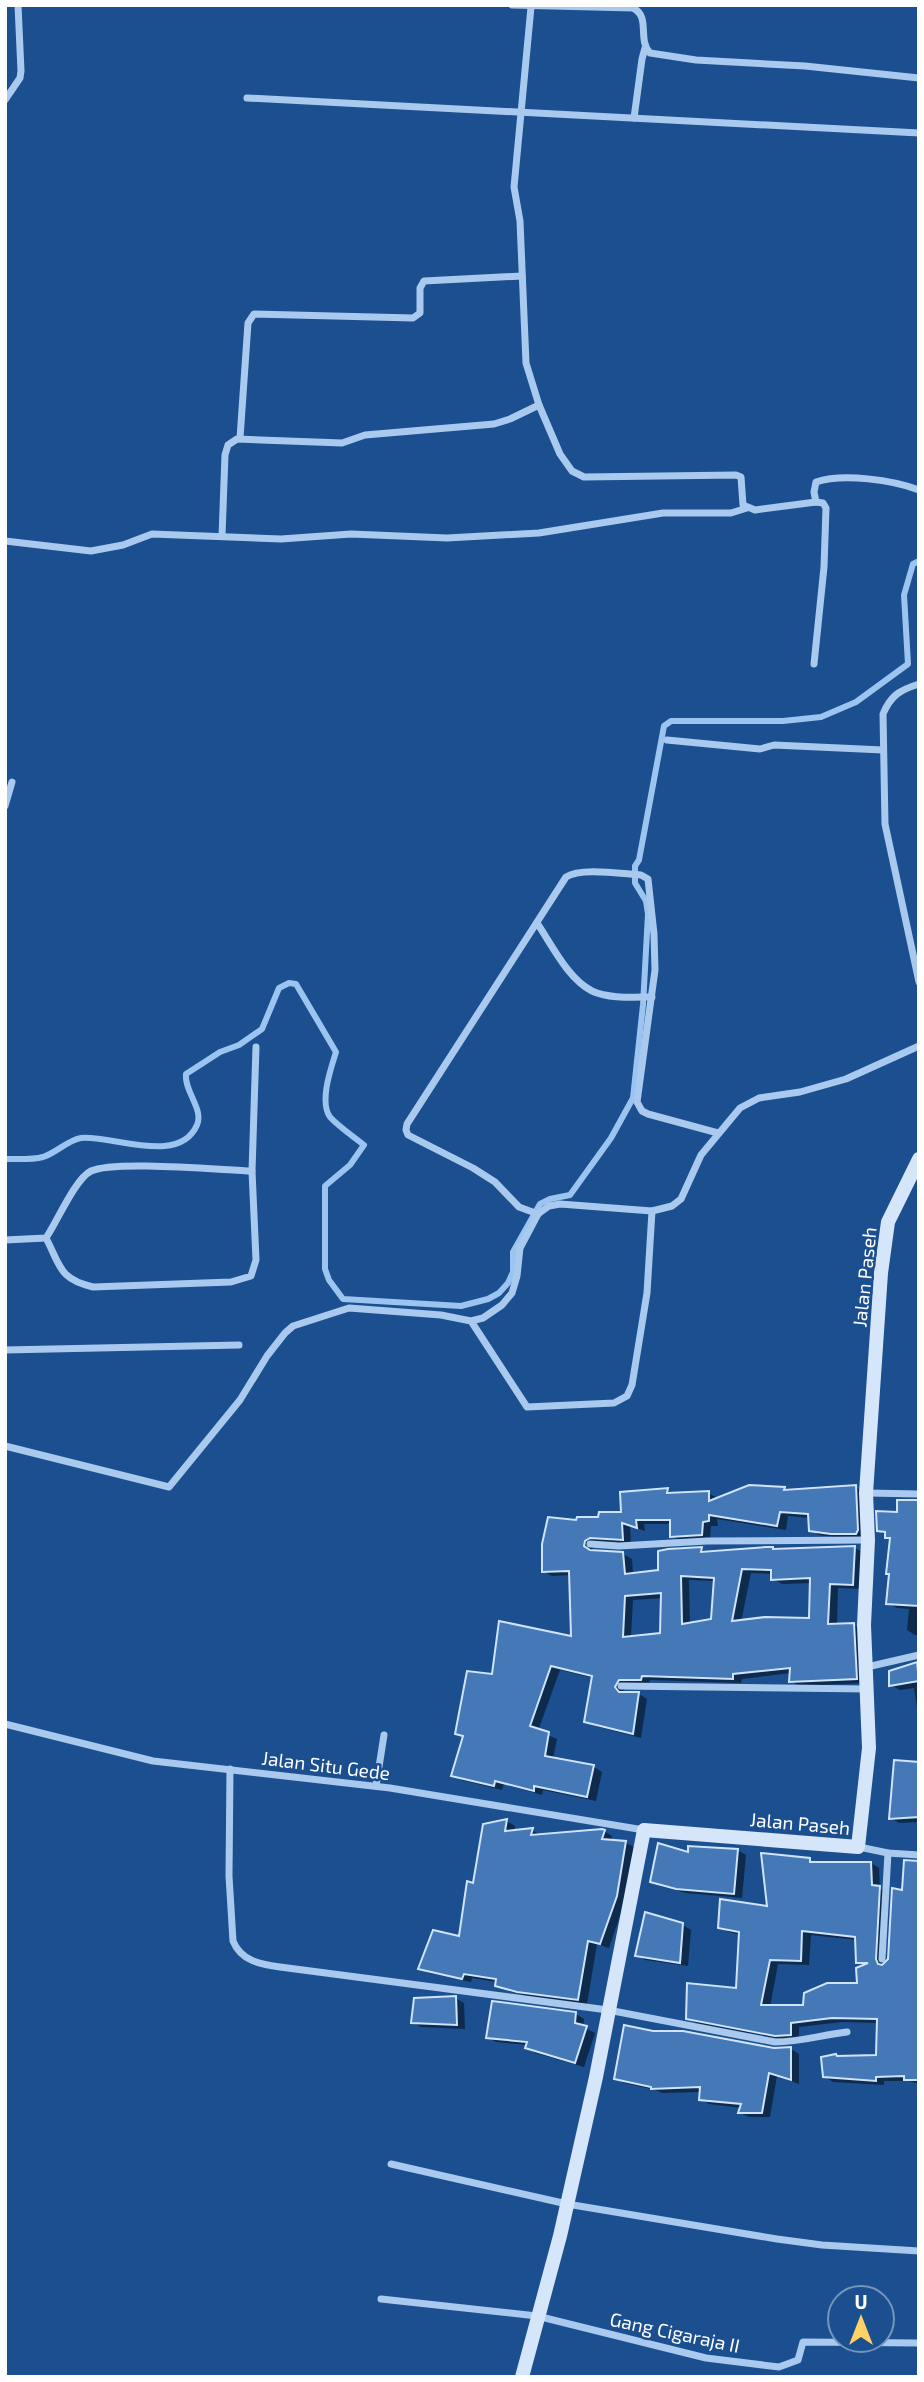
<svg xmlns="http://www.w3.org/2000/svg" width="924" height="2382" viewBox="0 0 924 2382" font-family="'Exo 2',sans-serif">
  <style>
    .shadow { fill: #0007; fill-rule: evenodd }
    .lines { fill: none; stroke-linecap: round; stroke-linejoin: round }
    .stream { stroke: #9cc4f0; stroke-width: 6 }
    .building { fill: #4478b7; stroke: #cfe3fa; stroke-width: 2; fill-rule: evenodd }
    .street { stroke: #a9c9ee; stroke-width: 7 }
    .secondary { stroke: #d6e6fa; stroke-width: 14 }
    .labels { text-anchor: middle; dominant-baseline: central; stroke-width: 5; stroke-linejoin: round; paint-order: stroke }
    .street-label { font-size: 19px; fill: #fff; stroke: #1b4f8f }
  </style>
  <rect width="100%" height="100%" fill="#1b4f8f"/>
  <g class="shadow">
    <path d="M855 1487 864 1492 865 1538H841L819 1535 810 1530V1518L788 1516 786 1530 717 1519 718 1526H711L710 1539 680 1541 672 1536V1524H644L645 1531 630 1526 631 1544 594 1545 592 1550 623 1554 632 1559 633 1574 660 1572 701 1549 708 1553 773 1548 777 1551 855 1548 864 1553 862 1589 838 1588 837 1625H854L863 1630 865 1683 799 1686 791 1681V1673L742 1679 741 1683 650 1680 649 1684H628L622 1693 639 1694 647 1699 641 1738 595 1726 586 1721 593 1678 560 1670 538 1731 557 1739 553 1759 594 1767 602 1772 596 1801 543 1790 542 1795 504 1784 502 1790 461 1780 453 1775 464 1737 457 1733 493 1676 573 1639 571 1575 552 1576 543 1571 578 1522 622 1514 667 1490 676 1495 708 1493 719 1499 784 1489 788 1491ZM751 1573 773 1574V1579L782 1584 812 1583 811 1620 741 1622ZM689 1580 716 1581 712 1620 690 1624ZM663 1598 662 1634 631 1638 633 1600Z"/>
    <polygon points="919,1502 919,1635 915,1635 907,1630 909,1609 897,1608 888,1603 891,1540 879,1530 899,1514"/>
    <polygon points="919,1662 919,1721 914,1688 900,1690 891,1685 891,1673"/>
    <polygon points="919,1763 919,1822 899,1823 891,1818"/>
    <polygon points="507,1821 515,1826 514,1832 532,1830 542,1836 604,1831 612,1836 611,1841 626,1843 634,1847 625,1901 609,1948 597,1944 587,2004 527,1996 505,1990 497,1985 497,1982 472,1978 471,1982 429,1973 420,1968 461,1938 475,1885 484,1826"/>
    <polygon points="737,1850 746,1855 742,1898 686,1893 660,1886 652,1881 689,1854"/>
    <path d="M810 1860 815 1863H871L879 1868 880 1889 888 1893 884 1966 890 1960 903 1892 919 1863V2084L909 2081H884V2085L833 2082 824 2076 839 2058 878 2057V2023L842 2022 799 2027V2039L786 2040 696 2023 688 2018 738 1990 741 1935 729 1932 720 1927 769 1908ZM811 1935 857 1940 858 1962 866 1966 859 1985 805 2007H770L778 1964 809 1965Z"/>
    <polygon points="683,1925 691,1930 688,1966 645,1960 637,1955"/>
    <polygon points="455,1998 464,2003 465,2029 421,2027 413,2022"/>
    <polygon points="576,2014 584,2019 583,2027 595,2033 584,2067 535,2053 527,2048 527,2045 496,2042 487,2037"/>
    <polygon points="791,2049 799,2054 799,2084 777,2076 770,2117 749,2117 740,2113 742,2108 709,2104 701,2099 701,2092 662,2093 655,2090 624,2083 616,2078 774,2050"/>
  </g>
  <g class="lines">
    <path class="stream" d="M5 1159C17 1159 32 1160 43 1157 56 1153 68 1140 81 1138 113 1135 179 1166 197 1125 204 1109 184 1091 186 1074L220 1052 239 1045 262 1029 279 988 289 983 296 984 336 1052C331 1068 319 1102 330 1117 339 1127 353 1136 364 1145L350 1165 325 1186V1269L329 1280 343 1299 461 1306 488 1299 499 1293 508 1283 513 1272V1252L540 1204 550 1199 570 1195 611 1138 633 1098 643 1005 648 914 646 901 635 883V866L639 860 664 726 671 721H783L821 717 856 702 908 664 904 595 913 564 919 561"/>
  </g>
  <g class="building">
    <path d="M749 1485 785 1487 784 1490 856 1485 858 1530 856 1534H831L809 1531 808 1514 780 1512 777 1526 709 1515V1521L703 1522 702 1535 670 1537V1520H636L637 1528 622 1523 623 1540 590 1538 585 1541 584 1546 590 1550 623 1552 625 1574 658 1570V1551L668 1549 702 1547 701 1552 766 1547H773V1549L855 1546 853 1585 830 1584 828 1624 854 1623 857 1679 789 1682 790 1668 733 1674V1679L642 1676 641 1680H619L615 1687 619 1692H639L633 1734 584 1722 592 1676 551 1666 530 1726 549 1732 545 1756 594 1765 587 1797 534 1786V1791L495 1781 494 1786 451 1776 463 1736 455 1734 467 1671 492 1674 499 1621 571 1636 569 1571 542 1572V1544L548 1517 576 1520 577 1517H598L599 1512H621L620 1492 668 1488 667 1493 709 1491V1501ZM742 1569 771 1570V1580L810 1578 809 1618 765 1617 732 1621ZM681 1576 714 1578 711 1619 682 1624ZM661 1593 660 1633 623 1637 625 1596Z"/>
    <polygon points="897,1500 919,1500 919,1606 886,1604 889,1574 886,1574 890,1538 885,1538 885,1532 877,1531 876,1511 897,1512"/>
    <polygon points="917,1662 919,1681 889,1686 889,1671"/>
    <polygon points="894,1760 919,1762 919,1817 889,1819"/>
    <polygon points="507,1819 505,1831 533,1828 531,1835 602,1829 605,1830 602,1839 626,1841 617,1896 600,1944 588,1941 578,2000 517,1992 495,1986 496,1979 464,1974 462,1979 418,1969 433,1930 459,1936 467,1881 473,1883 483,1824"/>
    <polygon points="658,1843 688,1852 688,1846 738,1849 734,1894 676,1889 650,1882"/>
    <path d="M761 1853 810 1858V1862H871L872 1885 880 1886 876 1959 878 1964 882 1965 888 1959 892 1888 902 1890 904 1860 919 1861V2080H904V2076L876 2077V2081L823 2077 821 2057 836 2054 837 2056 876 2055 877 2019 832 2018 791 2023V2035L775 2036 686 2019 687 1983 736 1988 739 1932 718 1928 720 1899 767 1906ZM802 1931 855 1937 856 1963H868L856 1968 857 1983H827L804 1993 803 2005H761L770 1960 801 1961Z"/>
    <polygon points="645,1912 683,1923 680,1963 635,1956"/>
    <polygon points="456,1996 457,2025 411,2023 414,1998"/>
    <polygon points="492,2001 576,2012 575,2023 587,2026 575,2063 525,2048 527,2042 486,2038"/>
    <polygon points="624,2025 653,2031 683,2031 774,2048 791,2047 791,2080 769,2073 762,2113 738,2113 741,2104 699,2100 700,2087 651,2089 651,2087 614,2079"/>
  </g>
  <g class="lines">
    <g class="street">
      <path d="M512 5 633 8C651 17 637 39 650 53L696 60 805 66 919 78"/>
      <polyline points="531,7 514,187 520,221 526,363 539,405 560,454 572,471 584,477 736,475 741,477 743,505 755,510 816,502 823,503 826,508 824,567 814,664"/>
      <polyline points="247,98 919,133"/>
      <polyline points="5,100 20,78 21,71 18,5"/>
      <polyline points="634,118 642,59 645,48"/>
      <polyline points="240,438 248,323 254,314 413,318 420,313 420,288 424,281 522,276"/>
      <path d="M816 502 814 492 816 482C843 473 893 480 919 490"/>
      <polyline points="222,536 225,455 228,445 237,439 342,443 365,435 494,424 510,419 539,405"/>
      <polyline points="5,541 91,551 123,545 152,534 281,539 351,534 447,538 539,533 663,513 731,513 747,508"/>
      <path d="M919 684C900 690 891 695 883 714L885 824 919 982"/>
      <polyline points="667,740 760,749 774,745 883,750"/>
      <polyline points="5,806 12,782"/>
      <path d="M537 923C552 945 568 979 592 991 609 999 634 997 652 997"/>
      <polyline points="652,1211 672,1206 681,1199 701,1155 740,1108 759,1098 800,1092 846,1079 919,1046"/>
      <path d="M538 1214 519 1207 495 1182 473 1168 408 1135 406 1130 407 1124 566 877C580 867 623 874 641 875L648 879 654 934 655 970 637 1102 642 1111 648 1114 718 1133"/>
      <path d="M46 1238C61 1267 59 1279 93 1287L231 1282 251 1276 256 1260 252 1171 256 1047"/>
      <path d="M5 1240 46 1238C57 1222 75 1179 91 1171 114 1160 221 1170 252 1171"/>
      <polyline points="5,1350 239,1345"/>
      <polyline points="5,1446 169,1487 240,1400 267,1356 285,1333 293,1326 349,1308 441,1315 471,1321 483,1318 502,1305 512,1293 517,1276 520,1248 538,1214 549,1206 560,1204 652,1211 647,1293 632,1385 627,1396 614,1403 527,1407 471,1321"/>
      <polyline points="867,1493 919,1494"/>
      <polyline points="590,1544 619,1546 707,1541 868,1540"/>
      <polyline points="867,1667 919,1655"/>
      <polyline points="621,1686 868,1689"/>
      <polyline points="5,1724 153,1761 390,1788 644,1830"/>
      <path d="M230 1769 229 1876 233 1941C241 1961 260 1964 280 1967L608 2010 775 2042C801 2042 821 2035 847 2032"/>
      <polyline points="376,1786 384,1735"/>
      <polyline points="859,1847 888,1853 919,1855"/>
      <polyline points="882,1959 888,1853"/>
      <polyline points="391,2164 567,2204 777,2239 822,2245 919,2251"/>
      <polyline points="381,2299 537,2316 706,2358 779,2367 798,2360 803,2342 919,2343"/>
    </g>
    <polyline class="secondary" points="522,2377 560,2236 596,2077 644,1830 858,1847 869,1748 864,1625 868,1540 866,1493 881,1273 888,1222 919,1159"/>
  </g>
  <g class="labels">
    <g class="street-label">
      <text transform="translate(864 1277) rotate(-84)">Jalan Paseh</text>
      <text transform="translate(326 1765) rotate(7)">Jalan Situ Gede</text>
      <text transform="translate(800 1823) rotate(5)">Jalan Paseh</text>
      <text transform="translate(675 2332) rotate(12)">Gang Cigaraja II</text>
    </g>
  </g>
  <rect width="924" height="2382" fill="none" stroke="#ffffff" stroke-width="14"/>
  <g transform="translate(861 2319)"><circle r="33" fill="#1b4f8f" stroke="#7695bc" stroke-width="2"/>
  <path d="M0-5L12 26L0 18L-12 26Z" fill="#ffd166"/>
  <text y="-10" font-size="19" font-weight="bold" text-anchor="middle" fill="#ffffff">U</text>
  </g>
</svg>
